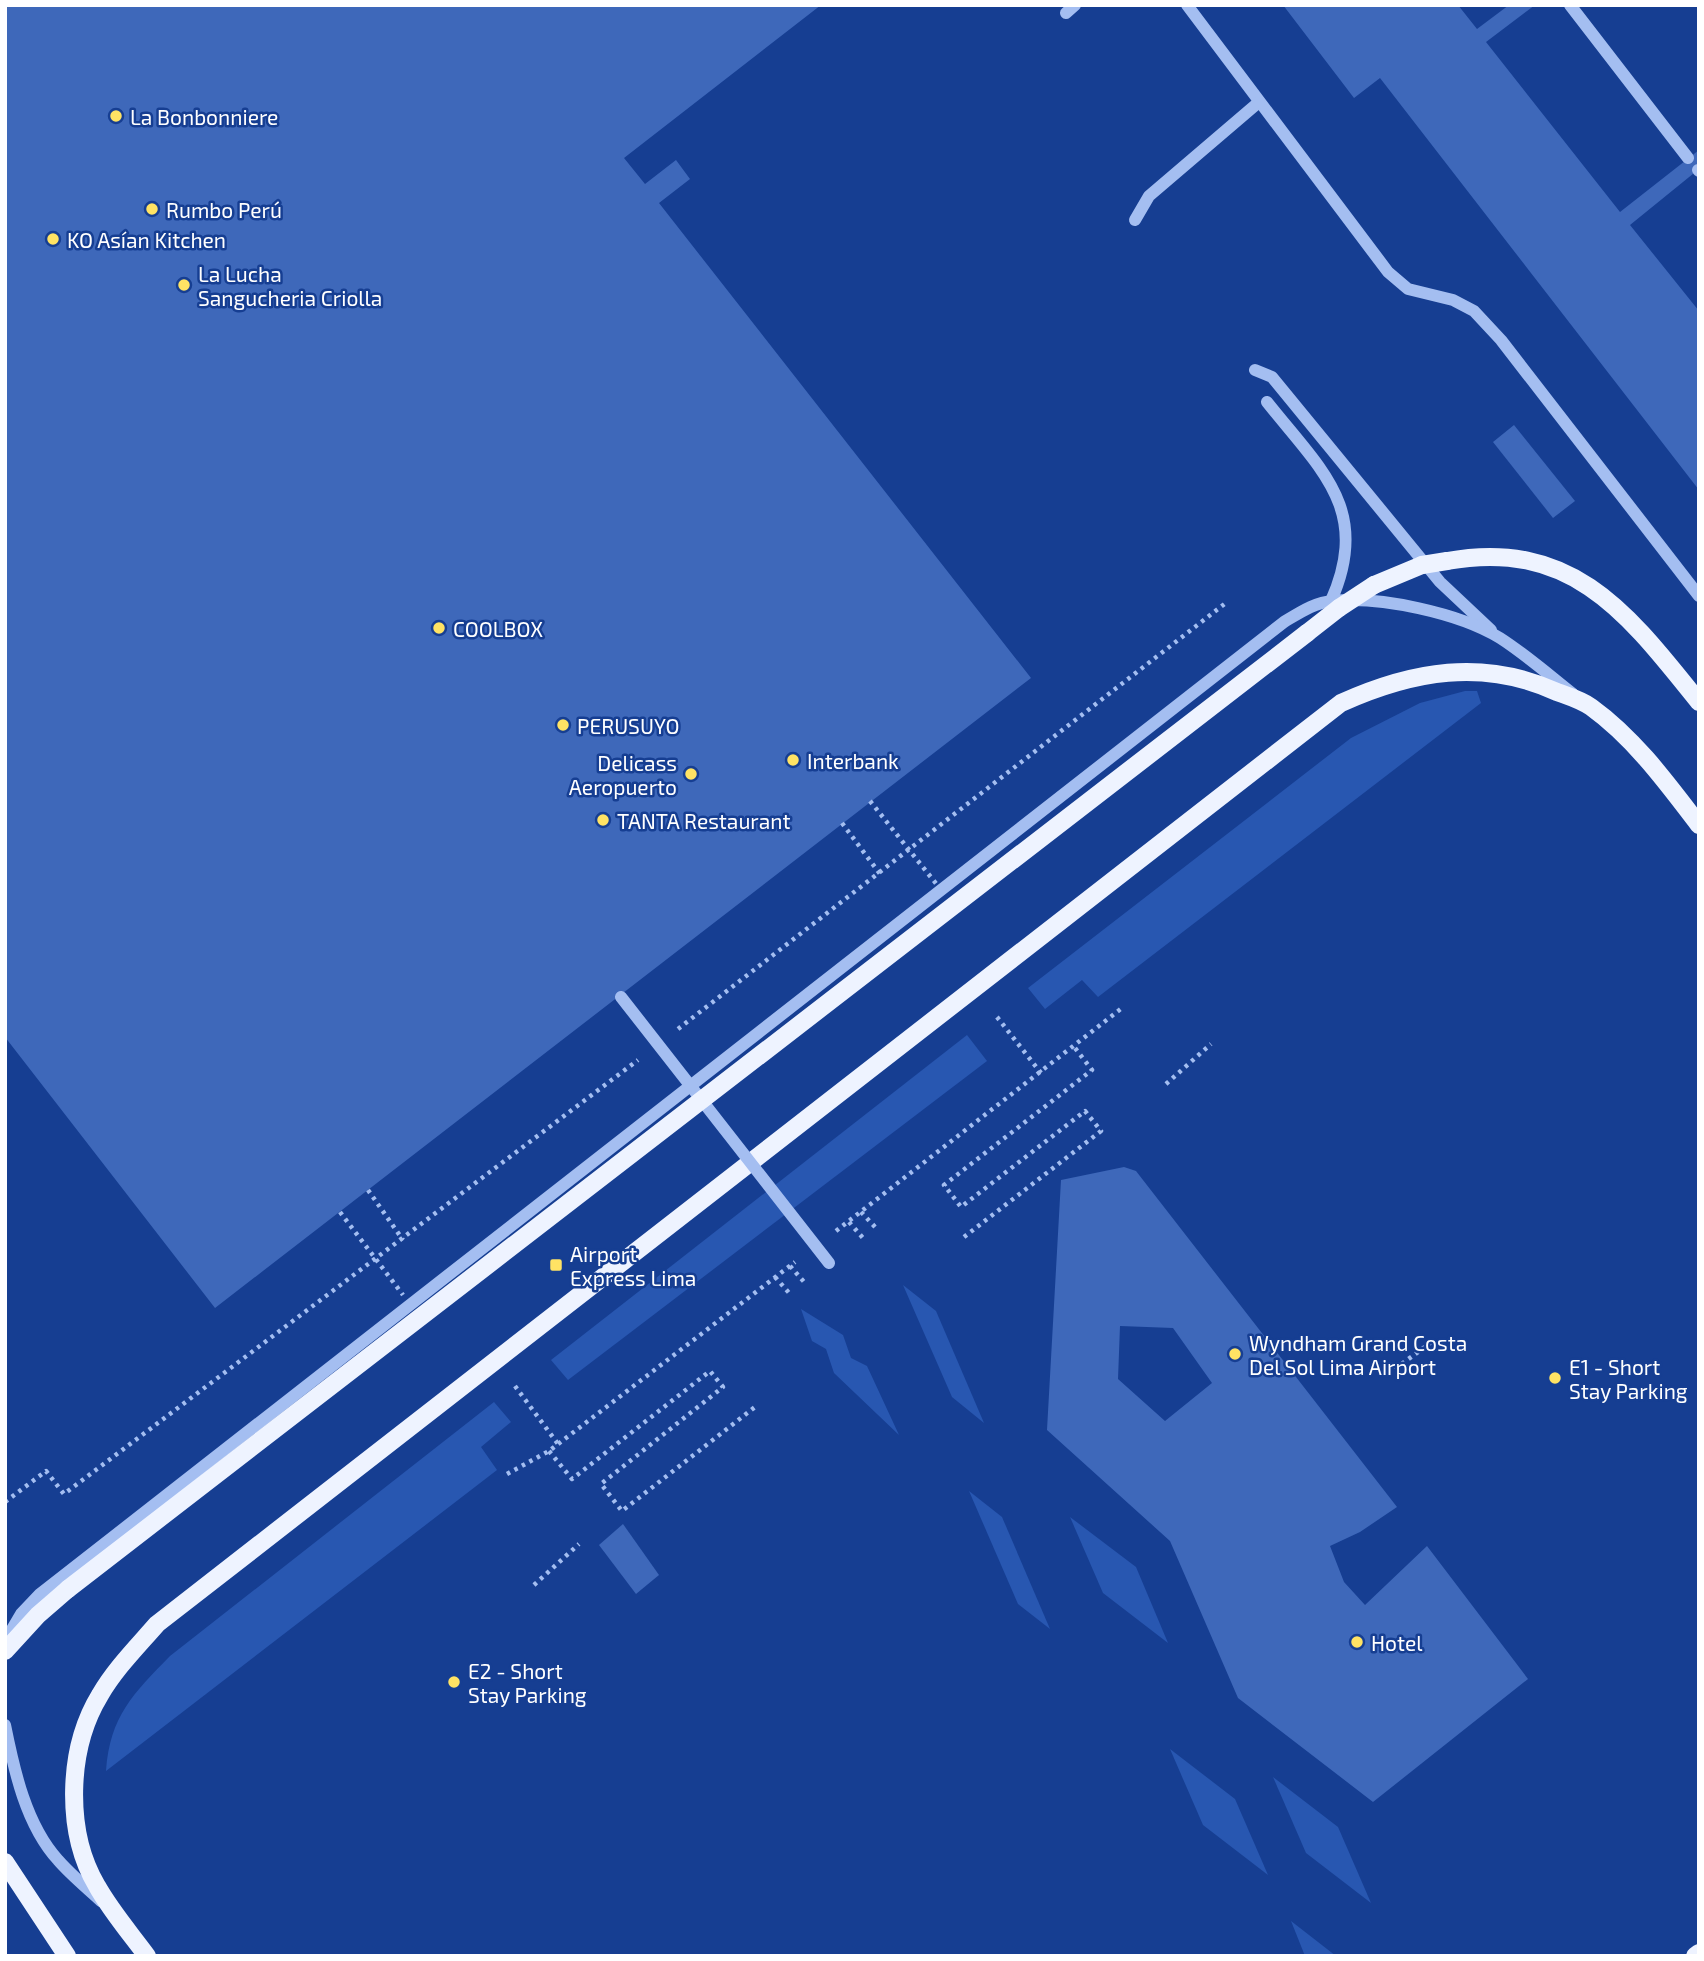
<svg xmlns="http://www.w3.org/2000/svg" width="1704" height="1961" viewBox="0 0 1704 1961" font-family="'Exo 2',sans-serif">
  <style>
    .green { fill: #2857b1 }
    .building { fill: #3e68ba; fill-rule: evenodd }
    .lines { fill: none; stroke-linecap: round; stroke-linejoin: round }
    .path { stroke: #a4bef1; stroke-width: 4.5; stroke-dasharray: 3.5 5; stroke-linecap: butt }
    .minor { stroke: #a4bef1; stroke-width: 12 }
    .major { stroke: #eef3ff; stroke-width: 18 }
    .path-bridge { stroke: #a4bef1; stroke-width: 4.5; stroke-dasharray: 3.5 5; stroke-linecap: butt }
    .minor-bridge { stroke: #a4bef1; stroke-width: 12 }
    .major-bridge { stroke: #eef3ff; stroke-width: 18 }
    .poi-dot { fill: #ffe364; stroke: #163e92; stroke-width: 2.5 }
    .labels { text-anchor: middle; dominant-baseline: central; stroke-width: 5; stroke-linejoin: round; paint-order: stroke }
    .poi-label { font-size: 21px; fill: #fff; stroke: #163e92; text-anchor: start }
  </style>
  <rect width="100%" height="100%" fill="#163e92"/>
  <g class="green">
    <polygon points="1465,691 1477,691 1481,703 1098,997 1082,980 1045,1009 1028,988 1351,738 1420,703"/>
    <polygon points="967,1035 987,1061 568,1380 551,1360"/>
    <polygon points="903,1285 936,1311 984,1423 952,1397"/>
    <polygon points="801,1309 843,1335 851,1358 867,1366 899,1435 834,1373 826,1349 812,1341"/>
    <path d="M494 1402 511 1422 481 1447 497 1470 106 1771C110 1716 133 1694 170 1656Z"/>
    <polygon points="969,1491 1002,1517 1050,1629 1018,1604"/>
    <polygon points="1070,1517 1136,1567 1168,1643 1103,1593"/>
    <polygon points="1170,1749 1235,1799 1268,1875 1203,1825"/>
    <polygon points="1273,1777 1338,1827 1371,1903 1306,1853"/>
    <polygon points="1291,1921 1336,1956 1305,1956"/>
  </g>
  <g class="building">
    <polygon points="5,5 821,5 624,158 645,184 676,160 690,179 659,203 1031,678 215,1308 5,1037"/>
    <polygon points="1283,5 1458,5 1477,29 1509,5 1535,5 1486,42 1620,212 1699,150 1699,169 1630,225 1699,311 1699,490 1380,78 1354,98"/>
    <polygon points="1514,425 1575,501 1553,518 1493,442"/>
    <path d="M1124 1167 1136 1171 1397 1507 1360 1532 1330 1546 1344 1582 1365 1605 1427 1546 1528 1679 1373 1802 1238 1698 1170 1541 1047 1430 1061 1180ZM1120 1326 1173 1328 1212 1383 1165 1421 1118 1379Z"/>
    <polygon points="623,1524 659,1575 636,1594 599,1545"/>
  </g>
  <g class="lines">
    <g class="path">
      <polyline points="842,823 880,874"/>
      <polyline points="997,1017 1041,1073"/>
      <polyline points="678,1029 1227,602"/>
      <polyline points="1166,1084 1211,1044"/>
      <polyline points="368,1190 403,1240"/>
      <polyline points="861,1212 876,1228"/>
      <polyline points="849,1222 863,1238"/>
      <polyline points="836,1231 1122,1008"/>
      <polyline points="964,1237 1101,1131 1085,1111 961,1207 944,1185 1092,1070 1075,1048"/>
      <polyline points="790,1266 805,1283"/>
      <polyline points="775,1277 790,1294"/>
      <polyline points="1388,1374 1433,1341"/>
      <polyline points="515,1386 558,1444"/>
      <polyline points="549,1451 572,1479 710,1371 723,1387 601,1484 622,1511 755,1407"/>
      <polyline points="507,1474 549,1451 795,1262"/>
      <polyline points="5,1502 46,1471 64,1494 638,1060"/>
      <polyline points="534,1585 579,1544"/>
    </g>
    <g class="minor">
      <polyline points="1187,5 1388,272 1408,289 1453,300 1474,311 1501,340 1699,596"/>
      <polyline points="1570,5 1688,158"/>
      <polyline points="1066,13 1075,5"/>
      <polyline points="1698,170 1699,171"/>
      <polyline points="1135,220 1149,196 1259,102"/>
      <polyline points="1255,370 1272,377 1440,582 1491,630"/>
      <path d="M1267 402C1320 469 1372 509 1331 601"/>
      <path d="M5 1641 21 1614 40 1594 1284 622C1299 613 1315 602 1333 601 1380 596 1459 613 1500 638 1525 654 1549 675 1573 694"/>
      <path d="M5 1725C14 1770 26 1825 58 1860 71 1875 87 1888 101 1901"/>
    </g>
    <g class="major">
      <path d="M1447 561C1573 538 1629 615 1699 702"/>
      <polyline points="1374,585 1422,565"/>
      <polyline points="1307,633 1339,608"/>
      <polyline points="5,1651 38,1615 68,1589"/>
      <polyline points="5,1862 67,1956"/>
      <path d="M147 1956C130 1933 111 1911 97 1886 65 1832 67 1749 100 1695 115 1669 137 1647 157 1624L1341 703C1412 671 1483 658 1557 692 1568 696 1581 700 1591 707 1634 738 1667 783 1699 825"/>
      <polyline points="1695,1956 1699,1953"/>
    </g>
    <g class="path-bridge">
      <polyline points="870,801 938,886"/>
      <polyline points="340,1212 403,1295"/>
    </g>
    <polyline class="minor-bridge" points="621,997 829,1263"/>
    <g class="major-bridge">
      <polyline points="1422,565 1447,561"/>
      <polyline points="1339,608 1374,585"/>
      <polyline points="68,1589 1307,633"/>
    </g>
  </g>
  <g class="poi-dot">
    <circle cx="116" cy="116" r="7"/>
    <circle cx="152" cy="209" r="7"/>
    <circle cx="53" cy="239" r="7"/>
    <circle cx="184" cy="285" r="7"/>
    <circle cx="439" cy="628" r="7"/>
    <circle cx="563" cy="725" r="7"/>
    <circle cx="793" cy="760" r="7"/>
    <circle cx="691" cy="774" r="7"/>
    <circle cx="603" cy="820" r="7"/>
    <rect x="549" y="1258" width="14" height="14" rx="3.5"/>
    <circle cx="1235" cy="1354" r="7"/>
    <circle cx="1555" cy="1378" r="7"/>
    <circle cx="1357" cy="1642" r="7"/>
    <circle cx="454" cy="1682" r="7"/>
  </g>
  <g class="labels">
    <g class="poi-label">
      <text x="130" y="116">La Bonbonniere</text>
      <text x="166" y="209">Rumbo Perú</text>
      <text x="67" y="239">KO Asían Kitchen</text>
      <text x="198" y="273">La Lucha<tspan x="198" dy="24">Sangucheria Criolla</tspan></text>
      <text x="453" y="628">COOLBOX</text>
      <text x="577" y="725">PERUSUYO</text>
      <text x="807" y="760">Interbank</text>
      <text x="677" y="762" text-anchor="end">Delicass<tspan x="677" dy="24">Aeropuerto</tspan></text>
      <text x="617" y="820">TANTA Restaurant</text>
      <text x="570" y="1253">Airport<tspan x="570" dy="24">Express Lima</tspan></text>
      <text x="1249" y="1342">Wyndham Grand Costa<tspan x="1249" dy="24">Del Sol Lima Airport</tspan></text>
      <text x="1569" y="1366">E1 - Short<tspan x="1569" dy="24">Stay Parking</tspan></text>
      <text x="1371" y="1642">Hotel</text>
      <text x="468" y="1670">E2 - Short<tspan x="468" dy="24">Stay Parking</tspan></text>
    </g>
  </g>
  <rect width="1704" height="1961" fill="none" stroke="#ffffff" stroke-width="14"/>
</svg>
